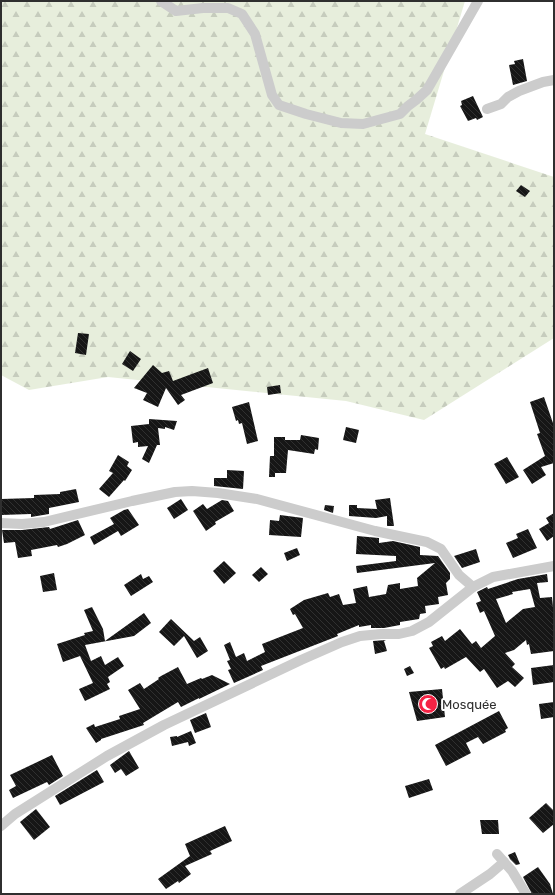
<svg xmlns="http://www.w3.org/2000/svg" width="555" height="895" viewBox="0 0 555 895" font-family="Rubik,sans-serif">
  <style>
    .forest { fill: url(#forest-firs) }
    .building { fill: url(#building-back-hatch); fill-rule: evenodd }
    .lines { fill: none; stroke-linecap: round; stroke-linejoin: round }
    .minor { stroke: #ccc; stroke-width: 10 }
    .labels { text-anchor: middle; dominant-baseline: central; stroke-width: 4; stroke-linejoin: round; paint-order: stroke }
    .poi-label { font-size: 13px; fill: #2f2f2f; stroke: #fff; text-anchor: start }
  </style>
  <defs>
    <pattern id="forest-firs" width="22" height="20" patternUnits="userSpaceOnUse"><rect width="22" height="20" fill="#e7eedc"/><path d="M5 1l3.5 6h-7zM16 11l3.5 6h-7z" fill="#c6ccbd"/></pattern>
    <pattern id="building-back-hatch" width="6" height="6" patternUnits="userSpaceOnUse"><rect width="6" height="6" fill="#161616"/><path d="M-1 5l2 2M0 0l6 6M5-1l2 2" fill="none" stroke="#303030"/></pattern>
  </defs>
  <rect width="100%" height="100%" fill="#fff"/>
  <polygon class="forest" points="1,1 465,1 425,134 554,177 554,338 424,420 346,401 108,377 29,390 1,375"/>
  <g class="building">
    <polygon points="523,59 527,81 513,85 509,65 515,64 514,61"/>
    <polygon points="473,96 483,117 477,120 476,118 468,121 460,106 462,105 461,101"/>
    <polygon points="521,185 530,191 525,197 516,191"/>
    <polygon points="78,333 89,334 86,355 75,353"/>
    <polygon points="130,351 141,359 133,371 122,364"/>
    <polygon points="153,365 162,373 169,371 173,381 208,368 213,383 181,395 185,400 178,405 166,388 158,407 143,400 147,393 134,388"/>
    <polygon points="280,385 281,393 268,395 267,387"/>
    <polygon points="544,397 554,426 554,463 541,467 546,475 532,484 523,470 545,456 537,434 540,433 530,402"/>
    <polygon points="249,402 258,441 247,444 242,423 239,424 238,420 236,421 232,407"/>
    <polygon points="149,419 177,421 174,430 165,427 165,429 158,428 160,445 157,445 149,463 142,459 148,446 138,447 138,442 133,443 131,426 149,424"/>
    <polygon points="346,427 359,430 356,443 343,440"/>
    <polygon points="301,435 319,438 318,450 315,449 314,454 288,450 286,473 275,473 275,477 269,477 270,456 274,456 274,437 285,437 285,440 300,440"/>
    <polygon points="118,455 129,462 127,466 132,470 125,481 124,480 109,497 99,489 113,473 109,471"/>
    <polygon points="507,457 519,477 506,484 494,464"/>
    <polygon points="227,470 244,471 243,489 214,486 214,478 227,478"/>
    <polygon points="76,489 79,502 49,508 49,514 31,517 31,514 1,515 1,499 34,498 34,495 60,494 60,492"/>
    <polygon points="390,498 394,526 387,526 387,516 376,518 349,516 349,505 357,505 357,508 377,509 375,500"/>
    <polygon points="181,499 188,510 174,519 167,508"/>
    <polygon points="222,500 228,501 234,511 215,522 216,524 206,531 193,511 203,504 207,509"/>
    <polygon points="325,505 334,506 333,513 324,510"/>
    <polygon points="128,509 139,525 121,536 118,531 94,545 90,537 114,524 110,518 124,510"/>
    <polygon points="554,513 554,530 553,531 554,536 547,541 539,529 549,523 546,518"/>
    <polygon points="280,515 303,518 301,537 269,535 270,520 279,521"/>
    <polygon points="78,520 85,535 67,544 58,547 57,545 31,550 32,556 18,558 15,542 4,543 2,530 22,530 49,527 50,529"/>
    <polygon points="528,529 537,548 513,558 506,543 518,538 516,534"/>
    <polygon points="357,536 379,538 379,543 393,541 420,547 420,555 438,556 450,573 450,579 446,583 448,595 438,597 439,604 425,606 426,613 420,614 419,619 400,622 400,625 384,628 371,628 371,625 359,627 359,625 337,634 338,636 261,666 263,670 234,683 228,670 231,669 227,661 230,660 224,645 230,642 236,657 244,653 247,661 265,652 262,644 303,628 295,614 293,615 290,609 304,600 328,593 330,597 339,594 343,605 356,603 353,589 367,586 369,597 386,594 388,585 400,583 400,589 418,586 417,578 435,563 357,573 356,566 396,561 396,556 356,554"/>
    <polygon points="297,548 300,555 287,561 284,553"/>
    <polygon points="476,549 480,562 462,568 454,556"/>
    <polygon points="224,561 236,573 224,584 213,571"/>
    <polygon points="261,567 268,574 259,582 252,575"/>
    <polygon points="54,573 57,590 43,592 40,576"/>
    <polygon points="141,574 143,579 149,576 153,582 131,596 124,585"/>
    <path d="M547 574 548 582 537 583 540 598 552 597 554 617V651L531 654 529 644 527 645 526 640 514 650 505 653 515 664 512 667 524 678 515 687 508 681 497 688 484 669 480 672 466 657 445 669 444 667 441 669 429 648 433 646 431 642 442 636 445 641 460 629 472 644 476 641 481 648 495 636 484 611 480 613 476 603 481 601 477 592 487 587 488 589 518 579ZM530 589 535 607 523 609 506 623 496 599 513 594 512 592Z"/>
    <polygon points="92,607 103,629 105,641 144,613 151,623 134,636 85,645 91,661 101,656 105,665 118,657 124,666 108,677 110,682 107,684 110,689 85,701 79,689 93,683 80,656 63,662 57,644 85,635 84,633 93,631 84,610"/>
    <polygon points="171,619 194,641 200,637 208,651 197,658 184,636 174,646 159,632"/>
    <polygon points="386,640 384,641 387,651 375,654 373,641"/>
    <polygon points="554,665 554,682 533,685 531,668"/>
    <polygon points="410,666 414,673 407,676 404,669"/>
    <polygon points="178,667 187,684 201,678 202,679 212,675 230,684 199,699 199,698 181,707 178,702 143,723 144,725 101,739 101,740 96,743 86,728 94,724 95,727 120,719 119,716 140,709 128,690 140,683 144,689 159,679 158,678 161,676"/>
    <polygon points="442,689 445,717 417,721 409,692"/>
    <polygon points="554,702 554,717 541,719 539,704"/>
    <polygon points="499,711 508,728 505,730 506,732 483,744 478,737 466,743 471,753 446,766 435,745"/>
    <polygon points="206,713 211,727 195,733 190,720"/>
    <polygon points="191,731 196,743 189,746 188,742 172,746 170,737 177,736 177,737"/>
    <polygon points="129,751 139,768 126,776 121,769 115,773 110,765"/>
    <polygon points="52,755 63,776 49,785 47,782 13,798 9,790 16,786 10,775"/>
    <polygon points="97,770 104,782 60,805 55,796"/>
    <polygon points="429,779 433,790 409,798 405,786"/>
    <polygon points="546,803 554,811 554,824 543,833 529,818"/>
    <polygon points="36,809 50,827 34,840 20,822"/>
    <polygon points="480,820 498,820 499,834 482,834"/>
    <polygon points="225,826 232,841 210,851 212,854 185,866 191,874 179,883 178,881 166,889 158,879 190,856 185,844"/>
    <polygon points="515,852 520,864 516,865 510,859 508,855"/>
    <polygon points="538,867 550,884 553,894 532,894 523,877"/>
  </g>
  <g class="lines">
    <g class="minor">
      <polyline points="161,1 176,11 203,8 228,8 242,14 255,34 272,95 279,105 306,114 341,123 363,124 400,114 408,106 416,100 427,90 478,1"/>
      <polyline points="487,109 501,104 508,97 519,91 543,82 554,80"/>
      <polyline points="1,523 22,524 44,522 132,501 175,492 192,491 218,493 257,499 375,531 427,542 441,549 459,575 473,587"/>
      <polyline points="1,826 15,814 107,756 164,725 301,660 342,642 360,636 381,634 399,634 412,631 429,622 473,587 493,577 554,566"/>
      <polyline points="497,854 512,871 526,894"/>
      <polyline points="460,894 490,874 504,862"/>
    </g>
  </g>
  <defs>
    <g id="mosque-disc" transform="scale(1)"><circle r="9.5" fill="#f52344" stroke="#fff"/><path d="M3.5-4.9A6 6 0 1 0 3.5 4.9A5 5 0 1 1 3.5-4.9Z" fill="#fff"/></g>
  </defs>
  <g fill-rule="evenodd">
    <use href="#mosque-disc" x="428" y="704"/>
  </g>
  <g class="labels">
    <g class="poi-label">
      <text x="442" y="704">Mosquée</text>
    </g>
  </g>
  <rect width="555" height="895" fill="none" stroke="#2f2f2f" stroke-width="4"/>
</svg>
